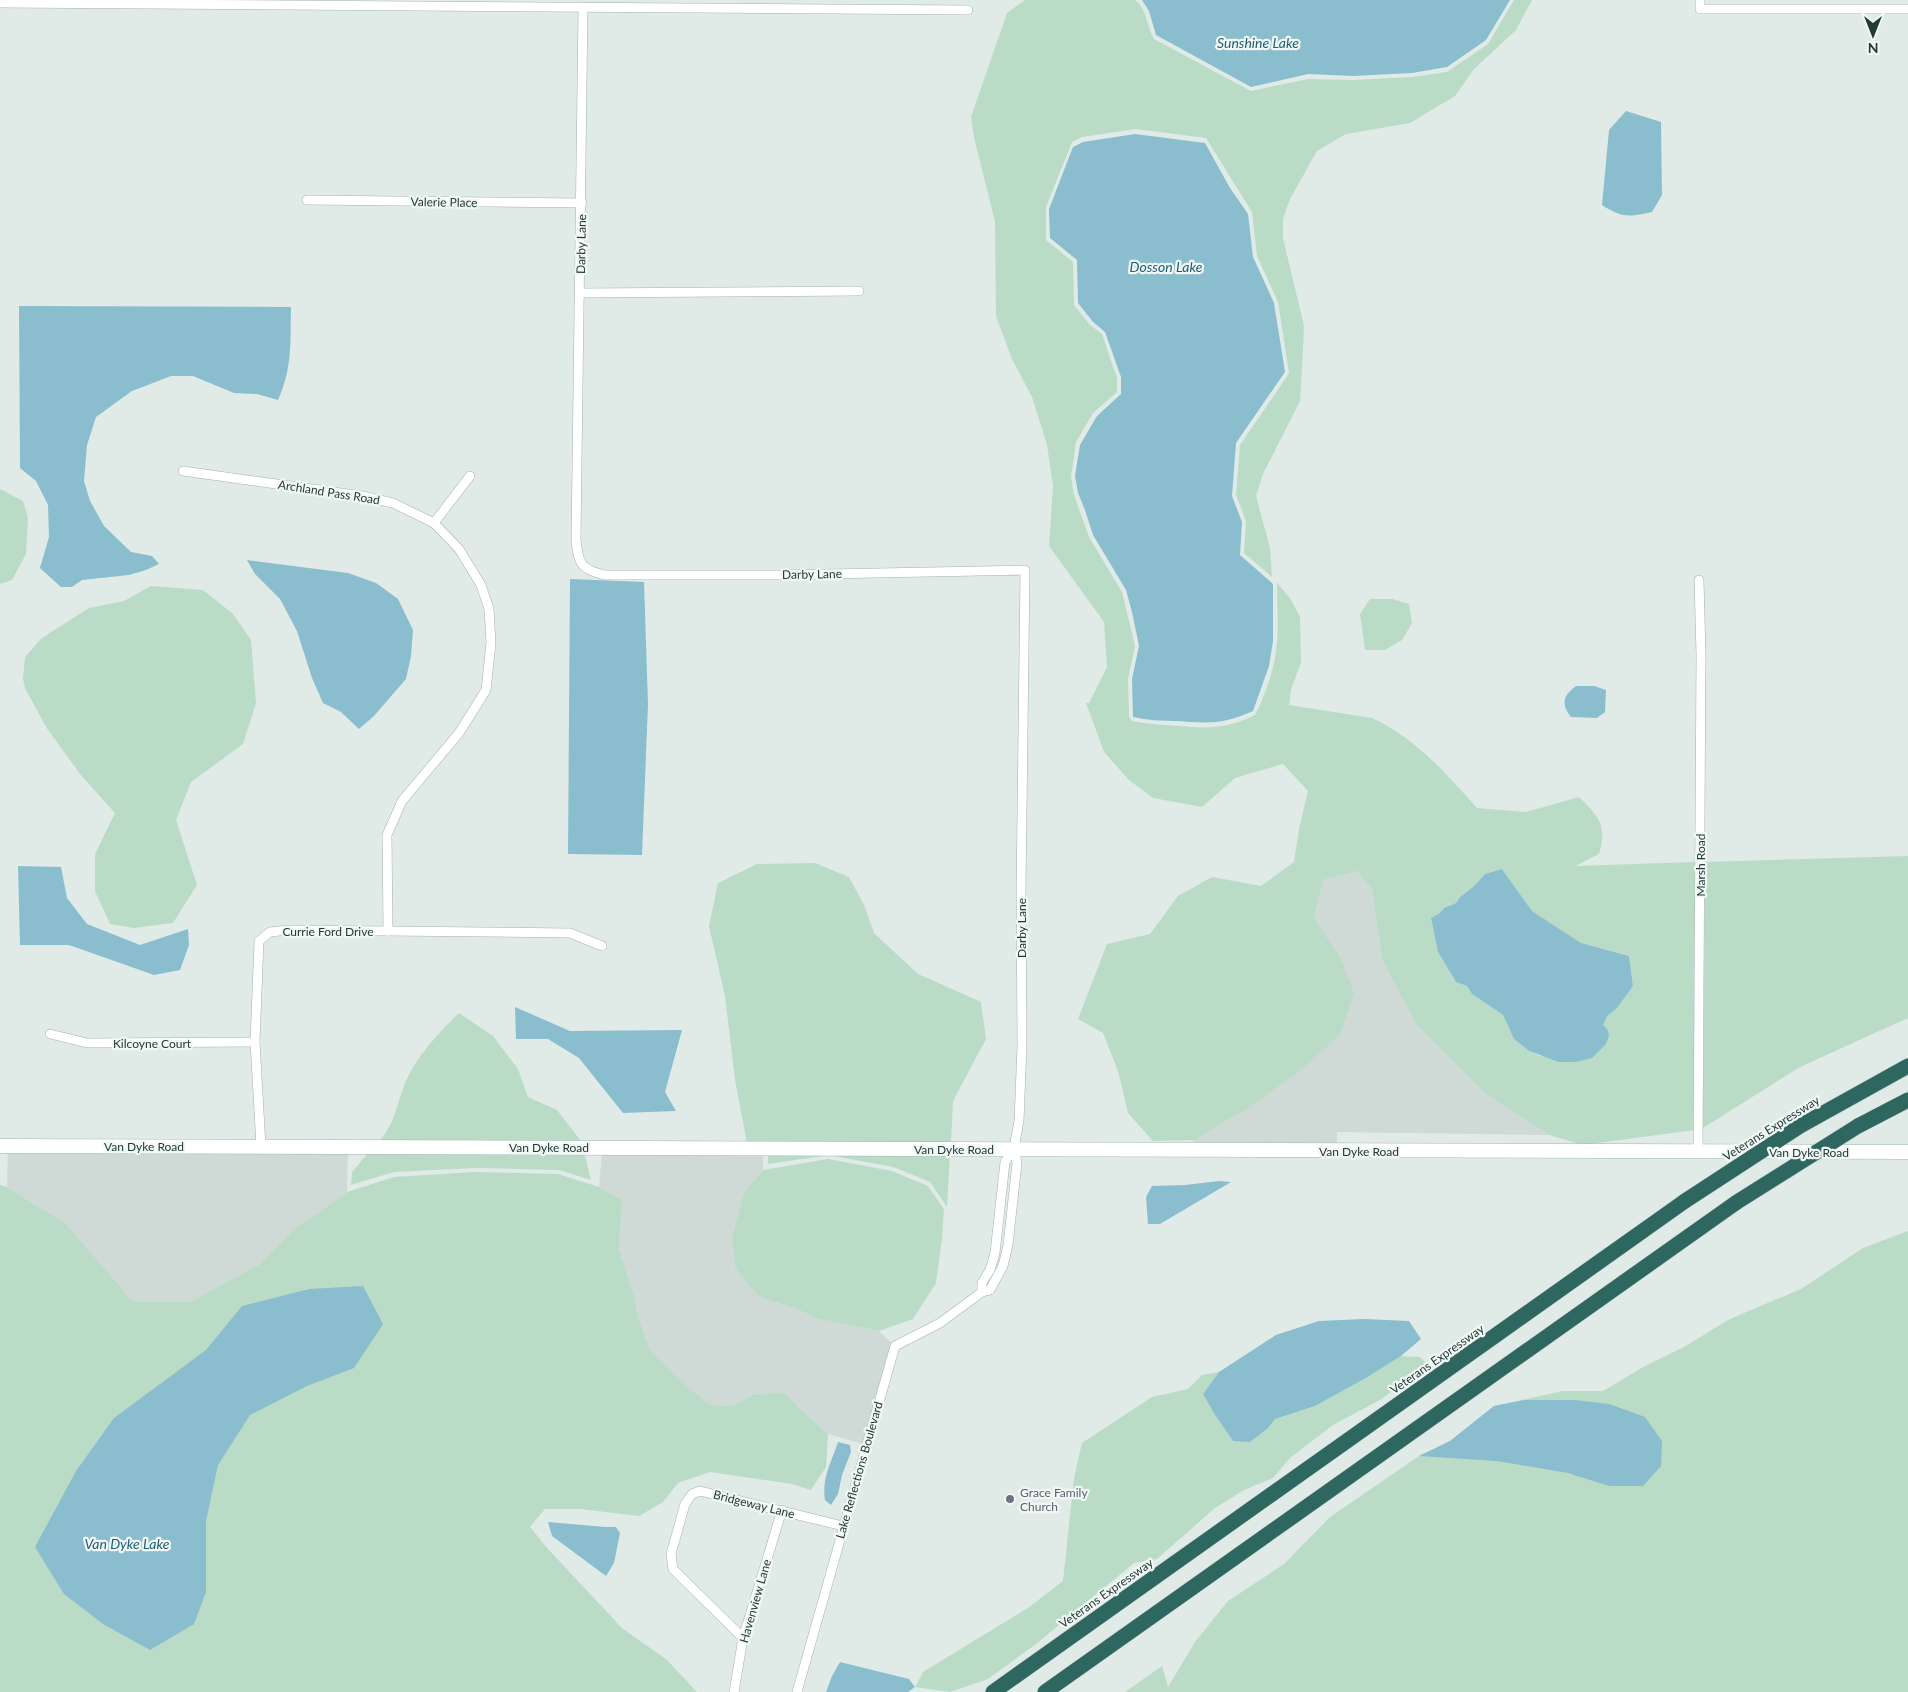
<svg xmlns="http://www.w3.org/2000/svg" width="1908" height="1692" viewBox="0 0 1908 1692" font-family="Lato,sans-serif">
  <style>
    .built { fill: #cfdad6 }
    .green { fill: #badbc6; fill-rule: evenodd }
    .water { fill: #8abdce }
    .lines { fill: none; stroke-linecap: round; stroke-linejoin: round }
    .minor-casing { stroke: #a3b2ae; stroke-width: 10 }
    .secondary-casing { stroke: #9fb6b0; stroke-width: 15 }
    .motorway-casing { stroke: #c1c8c7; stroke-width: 16 }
    .minor { stroke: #fff; stroke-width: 9 }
    .secondary { stroke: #fff; stroke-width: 14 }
    .motorway { stroke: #2e6660; stroke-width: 15 }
    .motorway-bridge-casing { stroke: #c1c8c7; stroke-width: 16; stroke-linecap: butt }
    .motorway-bridge { stroke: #2e6660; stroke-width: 15 }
    .worship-dot { fill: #6b7280; stroke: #f1f7f5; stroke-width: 2 }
    .labels { text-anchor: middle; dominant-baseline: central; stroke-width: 4.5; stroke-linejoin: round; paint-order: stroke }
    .street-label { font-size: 12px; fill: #213a36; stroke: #f1f7f5 }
    .worship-label { font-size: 12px; fill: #5b616d; stroke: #f1f7f5; text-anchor: start }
    .water-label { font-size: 14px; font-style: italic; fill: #1e5d74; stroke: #f1f7f5 }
  </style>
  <rect width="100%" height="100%" fill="#e0ebe7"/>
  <g class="built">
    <polygon points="1357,871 1372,889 1382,959 1486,1094 1549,1135 1337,1132 1337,1145 1197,1145 1191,1140 1196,1140 1225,1121 1244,1111 1339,955 1314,918 1323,880"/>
    <polygon points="8,1147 348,1152 347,1192 293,1230 258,1265 190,1302 132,1302 65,1223 7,1187"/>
    <polygon points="602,1153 763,1153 763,1170 744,1193 732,1236 735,1268 759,1297 797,1309 818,1319 879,1331 895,1346 866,1445 828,1434 800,1409 784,1392 753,1395 731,1406 710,1405 678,1378 650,1350 639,1318 633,1292 619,1249 622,1200 599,1187"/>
  </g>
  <g class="green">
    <path d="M1025 0H1135C1147 9 1147 27 1154 39L1251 91 1308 79 1353 80 1412 77 1447 72 1488 44 1514 0H1532L1516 30 1474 69 1455 96 1410 123 1346 134 1317 151 1290 199 1283 219V238L1304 326 1302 370 1300 401 1263 474 1256 496 1270 548 1272 577 1244 553 1246 521 1236 495 1240 445 1288 375 1289 372 1278 302 1257 256 1252 212 1206 138 1136 129 1082 137 1072 142 1046 207V240L1073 262 1074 305 1090 325 1102 334 1117 378V392L1093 413 1076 442 1071 477 1074 495 1089 537 1122 592 1135 646 1128 679 1129 717 1132 721C1148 724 1163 725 1179 726 1207 729 1230 728 1255 715 1266 694 1275 667 1277 643 1279 624 1277 603 1277 583L1290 598 1300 617 1301 663 1291 689 1289 705 1372 718C1414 737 1447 774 1477 808L1526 812 1579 797C1598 816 1608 825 1599 854L1575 866 1695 862 1694 1130 1583 1145 1549 1135 1486 1094 1417 1025 1382 959 1372 889 1357 871 1323 880 1314 918 1339 955 1354 993 1340 1035 1297 1073 1244 1111 1225 1121 1196 1140 1153 1141 1128 1113 1118 1071 1103 1033 1078 1019 1107 944 1150 934 1178 896 1212 877 1261 886 1294 862 1299 829 1308 791 1283 764 1235 778 1202 807 1153 798 1129 780 1104 752 1086 703H1089L1107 667 1104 622 1049 546 1053 486 1047 445 1032 397 1012 359 996 316 995 222 974 138 971 117 1007 13ZM1502 869 1532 911 1581 943 1629 956 1633 986 1617 1008 1607 1016 1603 1025 1540 1056 1529 1051 1514 1039 1503 1015 1472 994 1467 986 1456 982 1438 952 1431 918 1440 913 1444 908 1456 903 1460 897 1473 887 1485 874Z"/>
    <polygon points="0,489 23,501 28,518 26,554 12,580 0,584"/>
    <polygon points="151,586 203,590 233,614 251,640 256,703 243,744 191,782 176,820 197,885 173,923 134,928 110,924 95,891 95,854 115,813 80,774 46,727 25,688 23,679 25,657 42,638 89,608 124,601"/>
    <polygon points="1370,599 1392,599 1409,604 1412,623 1402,640 1385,650 1365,650 1360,614"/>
    <polygon points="1908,856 1908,1018 1800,1067 1703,1128 1705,862"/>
    <polygon points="815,863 849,877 864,905 874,933 918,974 981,1002 986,1039 953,1101 951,1143 747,1143 735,1080 725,996 709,926 718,883 757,864"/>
    <path d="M459 1013 493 1036 518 1069 528 1097 557 1110 581 1141H379C395 1125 397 1102 406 1081 418 1054 439 1033 459 1013Z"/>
    <polygon points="369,1152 584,1152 591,1180 559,1170 475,1168 394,1172 351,1185 352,1172"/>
    <polygon points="768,1154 950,1154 947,1207 930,1182 893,1167 829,1155 768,1164"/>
    <polygon points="828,1159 892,1171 928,1186 944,1209 942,1239 936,1283 913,1319 879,1331 818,1319 797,1309 759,1297 735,1268 732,1236 744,1193 763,1170"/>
    <polygon points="475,1172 558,1174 599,1187 622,1200 619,1249 633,1292 639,1318 650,1350 678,1378 710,1405 731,1406 753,1395 784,1392 800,1409 828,1434 826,1467 811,1490 792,1484 710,1472 678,1483 663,1502 639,1516 580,1509 545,1509 530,1527 548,1549 622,1628 667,1660 697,1692 0,1692 0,1185 7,1187 65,1223 133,1302 190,1302 258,1265 293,1230 347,1192 394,1177"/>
    <polygon points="1908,1231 1908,1692 1125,1692 1162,1666 1168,1687 1195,1642 1228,1601 1284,1564 1330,1517 1419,1456 1450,1441 1494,1406 1563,1391 1603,1391 1645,1366 1682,1348 1730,1319 1801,1289 1863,1248"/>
    <polygon points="1401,1356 1420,1357 1428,1365 1380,1400 1333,1425 1290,1458 1273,1478 1244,1490 1215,1508 1157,1559 1134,1563 1036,1644 988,1679 950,1692 915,1687 923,1672 1028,1608 1063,1581 1074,1478 1082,1443 1152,1397 1188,1389 1202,1375 1219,1372 1203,1394 1215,1415 1233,1441 1268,1428 1275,1419 1315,1406 1366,1378"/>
  </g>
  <g class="water">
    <polygon points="1142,0 1510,0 1486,40 1447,67 1412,73 1353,76 1308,74 1251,87 1156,35 1149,11"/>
    <path d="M1626 111 1661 122 1662 195 1652 212C1629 217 1622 218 1602 205L1609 130Z"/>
    <path d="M1135 134 1205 143 1230 188 1248 214 1253 257 1274 303 1285 372 1236 443 1232 496 1242 522 1240 555 1273 584V641L1269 666 1253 711C1223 725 1207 723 1176 721 1161 721 1147 720 1133 717L1132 679 1139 646 1132 612 1126 590 1093 535 1085 510 1078 493 1075 476 1080 445 1097 416 1121 394V377L1105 332 1093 322 1078 303 1077 260 1050 238 1049 209 1073 147 1083 142Z"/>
    <path d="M19 306 291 307C290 341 293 367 278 400L257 394 234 393 193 376H171L132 391 96 417 87 445 84 481 90 501 104 526 131 552 152 556 159 564 146 570 129 575 82 580 72 587H61L40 568 49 537 48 505 36 481 20 468Z"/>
    <polygon points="247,560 348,573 376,583 398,599 413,630 411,656 406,679 374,716 359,729 341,712 323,703 312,678 297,631 280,599 255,574"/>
    <polygon points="570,579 644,582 648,704 642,855 568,854"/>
    <path d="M1576 686H1594L1606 690 1605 712 1597 718 1571 717C1560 703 1564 695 1576 686Z"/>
    <polygon points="18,866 61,867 67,898 87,924 140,945 188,929 189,945 180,970 154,975 69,945 20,945"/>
    <polygon points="1502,869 1532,911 1581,943 1629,956 1633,986 1617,1008 1607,1016 1603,1025 1607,1029 1609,1035 1606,1044 1592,1058 1575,1062 1559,1062 1529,1051 1514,1039 1503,1015 1472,994 1467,986 1456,982 1438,952 1431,918 1440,913 1444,908 1456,903 1460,897 1473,887 1485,874"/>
    <polygon points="515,1007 570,1031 682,1030 665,1092 676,1111 623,1113 579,1058 548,1039 516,1039"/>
    <polygon points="1219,1181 1231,1182 1160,1224 1148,1224 1146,1197 1152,1186 1185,1185"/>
    <polygon points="363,1286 383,1324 354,1368 307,1386 250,1415 218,1465 206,1521 206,1592 194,1624 150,1650 103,1624 64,1594 35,1547 76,1471 114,1418 206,1350 242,1306 309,1289"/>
    <polygon points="1364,1319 1409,1321 1421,1339 1401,1356 1366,1378 1315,1406 1275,1419 1268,1428 1250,1442 1233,1441 1215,1415 1203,1394 1219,1372 1276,1335 1319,1321"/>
    <polygon points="1525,1400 1574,1400 1609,1404 1645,1417 1662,1441 1661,1466 1643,1486 1609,1486 1568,1473 1497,1461 1419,1456 1450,1441 1494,1406"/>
    <path d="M838 1442 850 1445 851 1452 842 1475 838 1494 831 1505 825 1500C822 1476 831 1464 838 1442Z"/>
    <polygon points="548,1522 605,1527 616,1527 620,1533 614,1563 606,1576 552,1536"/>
    <polygon points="840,1662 909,1679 915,1687 908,1692 826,1692 832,1676"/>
  </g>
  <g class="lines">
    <g class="minor-casing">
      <g id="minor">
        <polyline points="1700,0 1700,9 1908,9"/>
        <polyline points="0,3 968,10"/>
        <path d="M583 8 576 540C578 563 581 570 605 575H777L1025 570 1021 892 1022 1046 1019 1121 1014 1148 1005 1162 995 1253 990 1270 982 1283V1292"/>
        <polyline points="307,200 582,203"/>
        <polyline points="580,293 859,291"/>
        <polyline points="183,471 362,496 393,503 434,523 459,549 481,585 489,609 491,643 486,690 459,733 402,801 387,835 388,931"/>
        <polyline points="434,523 470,476"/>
        <polyline points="50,1034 87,1043 255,1042"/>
        <polyline points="261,1146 255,1042 259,941 270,932 289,930 570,933 602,946"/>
        <polyline points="1698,1151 1701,655 1699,580"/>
        <polyline points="743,1638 673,1569 671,1554 685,1504 692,1494 700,1491 843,1526"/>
        <polyline points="734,1692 743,1638 782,1510"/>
        <polyline points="797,1692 895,1346 940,1323 982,1292 990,1290 1003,1266 1008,1245 1017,1163 1014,1148"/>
      </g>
    </g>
    <g class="secondary-casing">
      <polyline id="secondary" points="0,1146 1908,1152"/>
    </g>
    <g class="motorway-casing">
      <g id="motorway">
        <polyline points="1800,1126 1908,1066"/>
        <polyline points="1858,1126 1908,1100"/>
        <polyline points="993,1692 1685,1201"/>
        <polyline points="1045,1692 1737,1202"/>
      </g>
    </g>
    <use href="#minor" class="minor"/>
    <use href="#secondary" class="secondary"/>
    <use href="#motorway" class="motorway"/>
    <g class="motorway-bridge-casing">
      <g id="motorway-bridge">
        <polyline points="1685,1201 1800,1126"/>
        <polyline points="1737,1202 1858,1126"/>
      </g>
    </g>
    <use href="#motorway-bridge" class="motorway-bridge"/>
  </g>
  <circle class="worship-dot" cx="1010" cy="1499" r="5"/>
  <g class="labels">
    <g class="street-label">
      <text transform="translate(444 202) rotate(1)">Valerie Place</text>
      <text transform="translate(581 244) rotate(-89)">Darby Lane</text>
      <text transform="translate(329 492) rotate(9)">Archland Pass Road</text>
      <text transform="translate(812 574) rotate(-1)">Darby Lane</text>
      <text transform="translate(1700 865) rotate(-90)">Marsh Road</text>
      <text transform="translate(1021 928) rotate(-90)">Darby Lane</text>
      <text x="328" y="931">Currie Ford Drive</text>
      <text x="152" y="1043">Kilcoyne Court</text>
      <text transform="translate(1771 1128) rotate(-32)">Veterans Expressway</text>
      <text x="144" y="1146">Van Dyke Road</text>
      <text x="549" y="1147">Van Dyke Road</text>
      <text x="954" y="1149">Van Dyke Road</text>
      <text x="1359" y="1151">Van Dyke Road</text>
      <text x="1809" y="1152">Van Dyke Road</text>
      <text transform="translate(1437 1359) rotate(-35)">Veterans Expressway</text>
      <text transform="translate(859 1470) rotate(-74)">Lake Reflections Boulevard</text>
      <text transform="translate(754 1504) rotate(14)">Bridgeway Lane</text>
      <text transform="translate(1106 1593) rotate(-35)">Veterans Expressway</text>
      <text transform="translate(755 1601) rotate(-74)">Havenview Lane</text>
    </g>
    <g class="worship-label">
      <text x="1020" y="1492">Grace Family<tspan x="1020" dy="14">Church</tspan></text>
    </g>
    <g class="water-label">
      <text x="1258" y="42">Sunshine Lake</text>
      <text x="1166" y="266">Dosson Lake</text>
      <text x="127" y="1543">Van Dyke Lake</text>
    </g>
  </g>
  <g transform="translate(1873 35) rotate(180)" stroke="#f1f7f5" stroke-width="4" paint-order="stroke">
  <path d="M0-4L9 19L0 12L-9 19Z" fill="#213a36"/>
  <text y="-8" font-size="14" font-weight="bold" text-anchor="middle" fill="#213a36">N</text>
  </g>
</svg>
